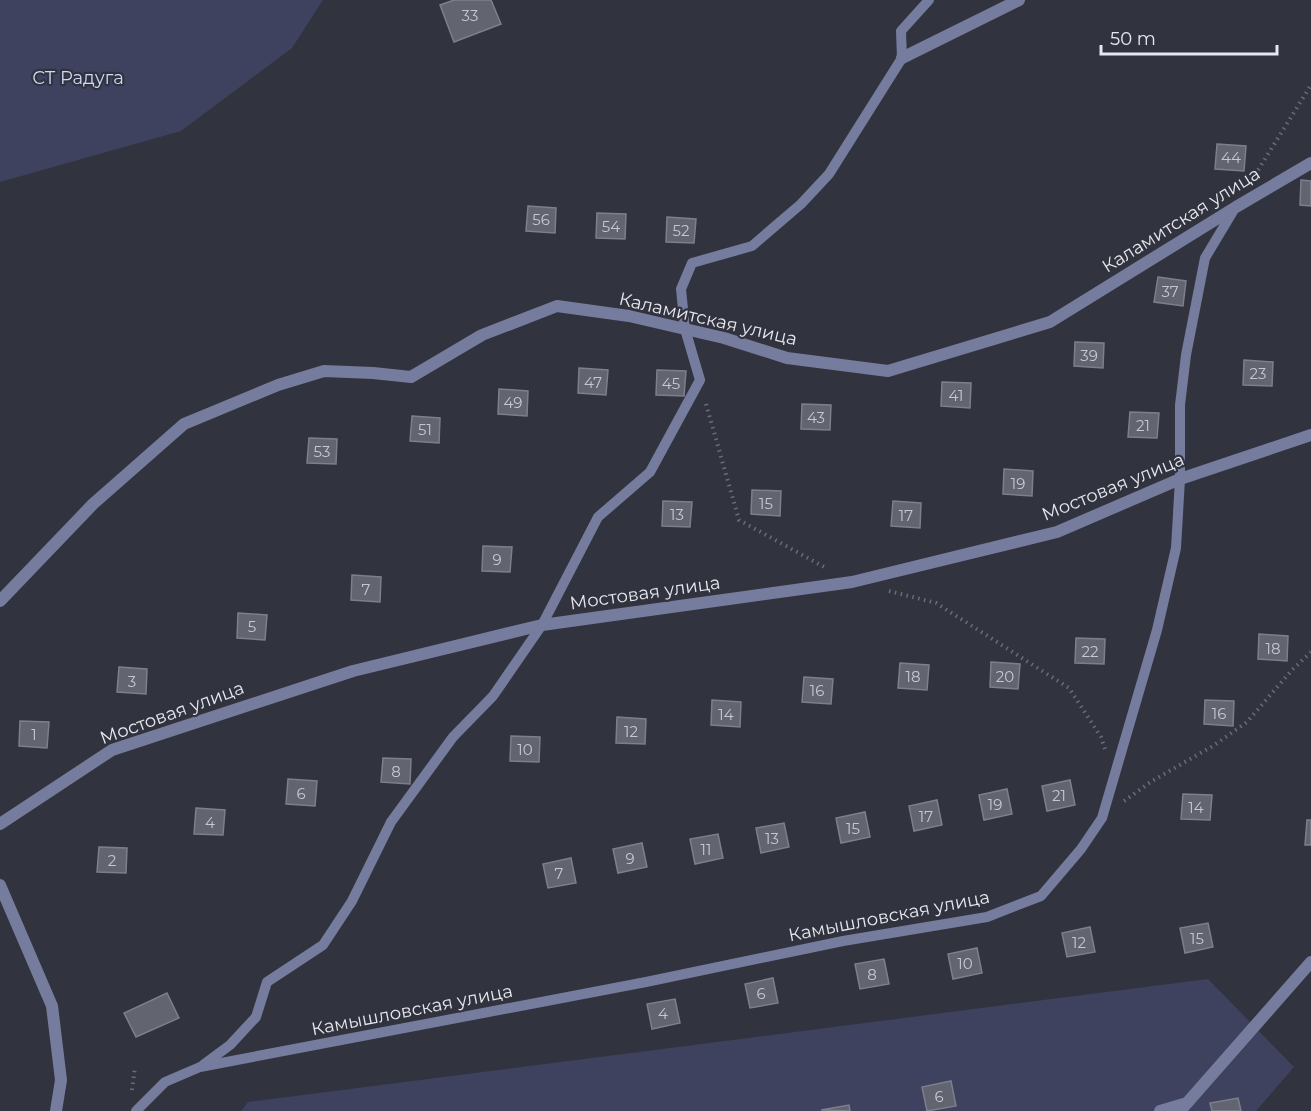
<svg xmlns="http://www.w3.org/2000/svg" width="1311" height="1111" viewBox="0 0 1311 1111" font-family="Montserrat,sans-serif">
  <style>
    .green { fill: #3e425e }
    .building { fill: #626470; stroke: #7d7f8c; stroke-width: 1.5 }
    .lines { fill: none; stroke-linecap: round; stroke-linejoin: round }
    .path { stroke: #6b6c76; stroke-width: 4; stroke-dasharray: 1.5 4.5; stroke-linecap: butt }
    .lane { stroke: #767c9d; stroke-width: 10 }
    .street { stroke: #767c9d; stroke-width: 12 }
    .labels { text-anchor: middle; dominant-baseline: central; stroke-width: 4.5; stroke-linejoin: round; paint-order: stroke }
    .number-label { font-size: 15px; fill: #c6c7cf }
    .park-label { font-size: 18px; fill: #d0d7fb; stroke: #31333e }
    .street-label { font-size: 18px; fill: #e7e8ef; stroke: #31333e }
  </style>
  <rect width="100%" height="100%" fill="#31333e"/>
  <g class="green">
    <polygon points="0,0 323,0 292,48 181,131 0,182"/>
    <polygon points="1208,979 1294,1067 1256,1111 241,1111 248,1102"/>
  </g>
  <g class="building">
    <polygon points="454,0 491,0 501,24 454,42 440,5"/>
    <polygon points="1217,144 1246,146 1244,171 1215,169"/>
    <polygon points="1301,180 1311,181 1311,206 1300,205"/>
    <polygon points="528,206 556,208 555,233 526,231"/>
    <polygon points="597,213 626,214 625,239 596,238"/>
    <polygon points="667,217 696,219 694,243 666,242"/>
    <polygon points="1158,277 1186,281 1183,306 1154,302"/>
    <polygon points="1075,342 1104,343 1103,368 1074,366"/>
    <polygon points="1244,360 1273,362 1272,386 1243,385"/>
    <polygon points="579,368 608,370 606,395 578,393"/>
    <polygon points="657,370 686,371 684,396 656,395"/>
    <polygon points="942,382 971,383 970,408 941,406"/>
    <polygon points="499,389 528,391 527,416 498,414"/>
    <polygon points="802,404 831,405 830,430 801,429"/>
    <polygon points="1130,412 1159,413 1157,438 1128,437"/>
    <polygon points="412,416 440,418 439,443 410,441"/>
    <polygon points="309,438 337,439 336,464 307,463"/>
    <polygon points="1004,469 1033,471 1032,496 1003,494"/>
    <polygon points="752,490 781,491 780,516 751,514"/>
    <polygon points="663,501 692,502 690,527 662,526"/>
    <polygon points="893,501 921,503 920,528 891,526"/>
    <polygon points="483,546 512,547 510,572 482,571"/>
    <polygon points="352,575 381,577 380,602 351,600"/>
    <polygon points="238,613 267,615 265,640 237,638"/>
    <polygon points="1259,634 1288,636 1287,661 1258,659"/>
    <polygon points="1076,638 1105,639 1104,664 1075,663"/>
    <polygon points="991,662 1020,664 1018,689 990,687"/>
    <polygon points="900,663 929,665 927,690 898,688"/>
    <polygon points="119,667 147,669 146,694 117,692"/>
    <polygon points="804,677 833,679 831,704 802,702"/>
    <polygon points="712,700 741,702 740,727 711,725"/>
    <polygon points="1205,700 1234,701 1233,726 1204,724"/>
    <polygon points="617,717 646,719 645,744 616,743"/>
    <polygon points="20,721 49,722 47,748 19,746"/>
    <polygon points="511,736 540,737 539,762 510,761"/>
    <polygon points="383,758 411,759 410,784 381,782"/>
    <polygon points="288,779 317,781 315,806 286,804"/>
    <polygon points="1070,780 1075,805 1047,811 1042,786"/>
    <polygon points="1007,789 1012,814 984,820 979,795"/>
    <polygon points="1183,794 1212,795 1210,820 1181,819"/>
    <polygon points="937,800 942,825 914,831 909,806"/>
    <polygon points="196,808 225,810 223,835 194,834"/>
    <polygon points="865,812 870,837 841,843 836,818"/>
    <polygon points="1307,820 1311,820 1311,845 1305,845"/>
    <polygon points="784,823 789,847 761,853 756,828"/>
    <polygon points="718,834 723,858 695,864 690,839"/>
    <polygon points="642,843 647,867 618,873 613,849"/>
    <polygon points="99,847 127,848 126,873 97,872"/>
    <polygon points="571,858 576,883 548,888 543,864"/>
    <polygon points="1208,923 1213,947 1185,953 1180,928"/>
    <polygon points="1090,927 1095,952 1067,957 1062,933"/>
    <polygon points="977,948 982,973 953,979 948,954"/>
    <polygon points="884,959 889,984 860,989 855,964"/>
    <polygon points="773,978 778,1003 750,1008 745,984"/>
    <polygon points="167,993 179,1018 136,1037 124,1013"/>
    <polygon points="675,999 680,1023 652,1029 647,1004"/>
    <polygon points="951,1081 956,1106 927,1111 922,1087"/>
    <polygon points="1238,1098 1241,1111 1212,1111 1210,1103"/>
    <polygon points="849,1105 850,1111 821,1110"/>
  </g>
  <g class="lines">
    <g class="path">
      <polyline points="1255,175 1311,85"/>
      <polyline points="706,404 739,520 826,568"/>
      <polyline points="889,591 936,603 1069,688 1101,737 1105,749"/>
      <polyline points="1124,801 1152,781 1213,746 1247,722 1292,670 1311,652"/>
      <polyline points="132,1090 135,1067"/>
    </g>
    <g class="lane">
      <polyline points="203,1065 230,1045 256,1017 267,982 323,945 352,901 391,822 453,737 493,696 542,625 598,517 650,472 700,380 685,329 681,289 692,263 752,246 801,204 829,174 902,58 901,31 929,0"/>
      <polyline points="136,1111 165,1082 200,1067 646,982 843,941 987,917 1041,896 1081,849 1102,818 1157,630 1176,548 1180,479 1180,405 1186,355 1205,258 1235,208"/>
    </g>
    <g class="street">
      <polyline points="902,58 1019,0"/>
      <polyline points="0,601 93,504 184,424 278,385 324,371 373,373 411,377 482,335 557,306 629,316 685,329 724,338 787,358 888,371 1050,322 1236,207 1311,163"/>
      <polyline points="0,824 112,750 353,671 542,625 852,582 1057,532 1180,479 1311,435"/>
      <polyline points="0,885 52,1006 61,1080 56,1111"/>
      <polyline points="1160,1111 1187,1103"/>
      <polyline points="1180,1111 1311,962"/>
    </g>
  </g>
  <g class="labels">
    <g class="number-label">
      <text x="470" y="15">33</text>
      <text x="1231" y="157">44</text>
      <text x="541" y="219">56</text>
      <text x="611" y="226">54</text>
      <text x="681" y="230">52</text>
      <text x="1170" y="291">37</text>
      <text x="1089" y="355">39</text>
      <text x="1258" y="373">23</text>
      <text x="593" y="382">47</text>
      <text x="671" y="383">45</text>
      <text x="956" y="395">41</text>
      <text x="513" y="402">49</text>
      <text x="816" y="417">43</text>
      <text x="1143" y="425">21</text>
      <text x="425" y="429">51</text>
      <text x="322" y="451">53</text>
      <text x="1018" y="483">19</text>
      <text x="766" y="503">15</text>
      <text x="677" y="514">13</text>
      <text x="906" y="515">17</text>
      <text x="497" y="559">9</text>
      <text x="366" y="589">7</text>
      <text x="252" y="626">5</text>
      <text x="1273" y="648">18</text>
      <text x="1090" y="651">22</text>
      <text x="913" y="676">18</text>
      <text x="1005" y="676">20</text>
      <text x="132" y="681">3</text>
      <text x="817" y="690">16</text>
      <text x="1219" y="713">16</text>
      <text x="726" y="714">14</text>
      <text x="631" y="731">12</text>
      <text x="34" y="734">1</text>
      <text x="525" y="749">10</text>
      <text x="396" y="771">8</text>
      <text x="301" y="793">6</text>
      <text x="1059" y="795">21</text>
      <text x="995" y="804">19</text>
      <text x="1196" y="807">14</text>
      <text x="926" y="816">17</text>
      <text x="210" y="822">4</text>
      <text x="853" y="828">15</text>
      <text x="772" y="838">13</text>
      <text x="706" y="849">11</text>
      <text x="630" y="858">9</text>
      <text x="112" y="860">2</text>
      <text x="559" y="873">7</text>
      <text x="1197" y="938">15</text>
      <text x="1079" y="942">12</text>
      <text x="965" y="963">10</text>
      <text x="872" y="974">8</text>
      <text x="761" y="993">6</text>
      <text x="663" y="1013">4</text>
      <text x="939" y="1096">6</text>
    </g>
    <g class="park-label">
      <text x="78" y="78">СТ Радуга</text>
    </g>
    <g class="street-label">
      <text transform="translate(1181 220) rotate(-32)">Каламитская улица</text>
      <text transform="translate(708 319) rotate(13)">Каламитская улица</text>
      <text transform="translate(1113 487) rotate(-22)">Мостовая улица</text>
      <text transform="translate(645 593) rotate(-8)">Мостовая улица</text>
      <text transform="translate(172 713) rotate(-20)">Мостовая улица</text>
      <text transform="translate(889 916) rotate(-11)">Камышловская улица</text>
      <text transform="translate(412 1010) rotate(-11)">Камышловская улица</text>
    </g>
  </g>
  <path d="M1101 45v9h176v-9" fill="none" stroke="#e7e8ef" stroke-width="3"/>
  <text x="1110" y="45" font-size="18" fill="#e7e8ef" stroke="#31333e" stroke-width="4.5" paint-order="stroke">50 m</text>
</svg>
